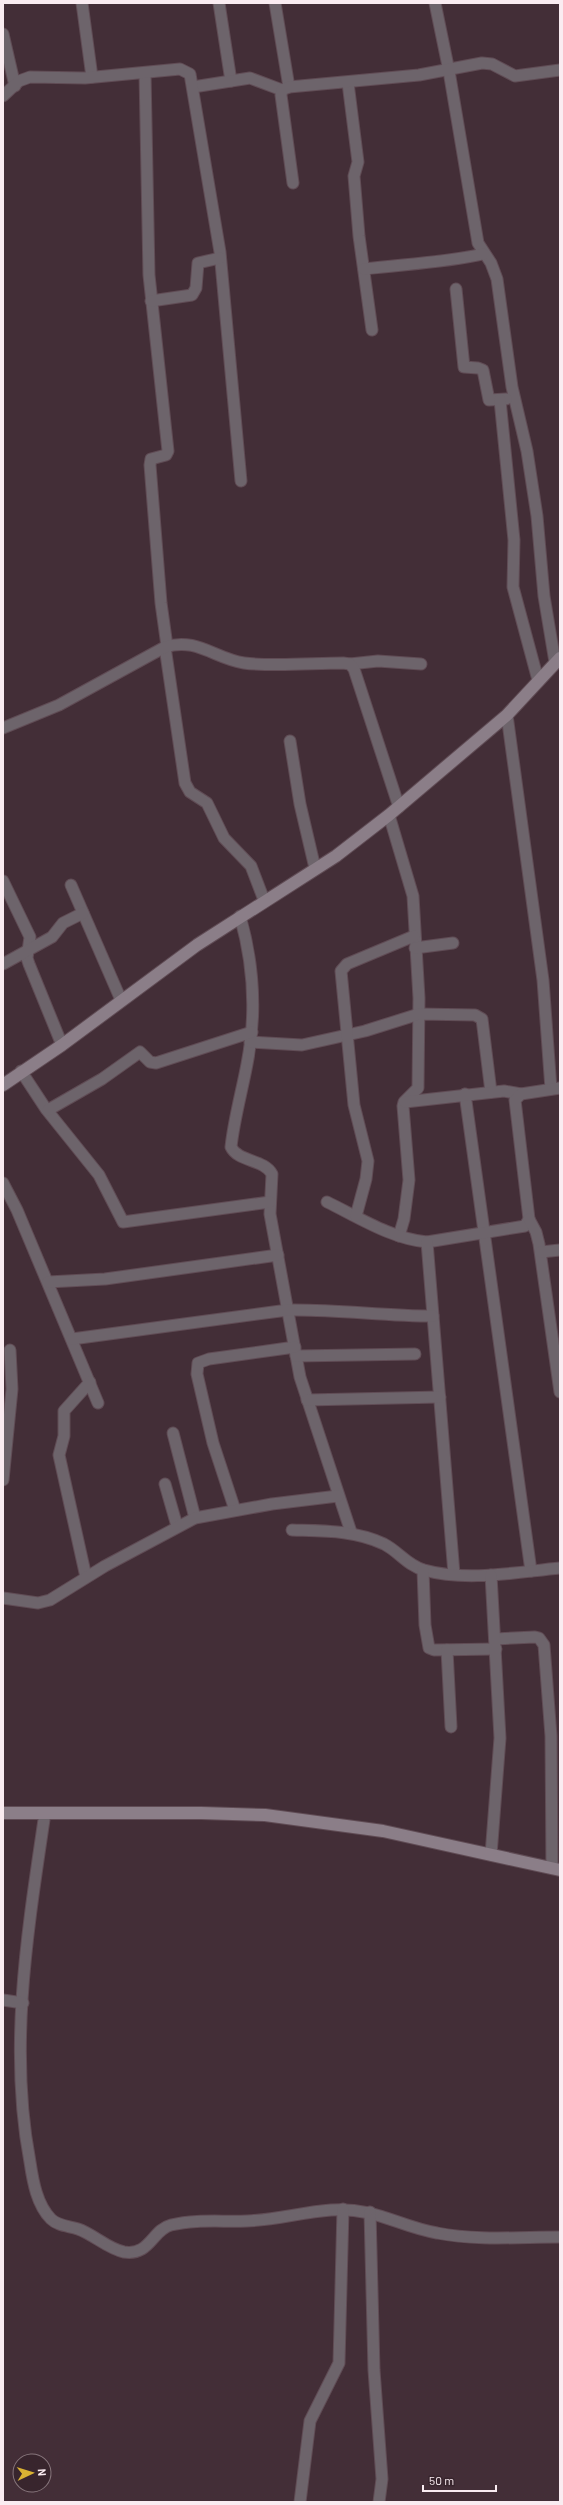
<svg xmlns="http://www.w3.org/2000/svg" width="563" height="2505" viewBox="0 0 563 2505" font-family="Barlow,sans-serif">
  <style>
    .lines { fill: none; stroke-linecap: round; stroke-linejoin: round }
    .street-casing { stroke: #604c55; stroke-width: 13 }
    .secondary-casing { stroke: #604c55; stroke-width: 14 }
    .street { stroke: #6d646b; stroke-width: 11 }
    .secondary { stroke: #8b7e88; stroke-width: 12 }
  </style>
  <rect width="100%" height="100%" fill="#432e37"/>
  <g class="lines">
    <g class="street-casing">
      <g id="street">
        <polyline points="82,3 92,77"/>
        <polyline points="219,3 231,81"/>
        <polyline points="275,3 289,87"/>
        <polyline points="435,3 449,71 478,243 491,263 497,279 512,387 527,451 537,516 544,596 555,662"/>
        <polyline points="3,34 15,86"/>
        <polyline points="145,73 149,275 168,451 166,455 151,459 150,465 161,603 167,646"/>
        <polyline points="348,83 358,162 354,176 359,236 372,330"/>
        <polyline points="193,87 250,78 282,90"/>
        <polyline points="3,96 19,81 30,77 85,78 180,69 190,74 220,252 241,481"/>
        <polyline points="293,183 281,95 282,90 289,87 419,75 482,63 492,64 515,76 560,70"/>
        <path d="M364 269C405 264 443 263 483 254"/>
        <polyline points="456,289 464,367 478,368 483,370 489,400 506,399"/>
        <polyline points="151,301 192,295 196,288 198,263 220,258"/>
        <polyline points="500,400 514,540 513,587 538,680"/>
        <polyline points="165,647 185,783 190,792 207,803 224,838 251,866 264,900"/>
        <polyline points="350,664 378,661 421,664"/>
        <polyline points="507,715 543,980 551,1089"/>
        <path d="M3 728 59 705 165 647C197 637 215 659 244 663 272 667 314 663 343 663L350 664 354 669 399 807"/>
        <polyline points="290,741 300,804 315,868"/>
        <polyline points="389,815 413,896 419,998 418,1088 404,1102 403,1106 409,1180 404,1219 399,1236"/>
        <polyline points="3,881 30,937 27,958 29,964 62,1045"/>
        <polyline points="71,885 121,1000"/>
        <path d="M240 916C254 965 257 1013 247 1064 242 1091 234 1119 231 1147 238 1162 264 1159 272 1174L270 1214 300 1377 351 1532"/>
        <polyline points="415,948 453,943"/>
        <polyline points="3,964 52,937 63,923 83,913"/>
        <polyline points="250,1042 302,1045 365,1031 419,1014 475,1015 482,1019 491,1092"/>
        <polyline points="21,1071 46,1109 99,1175 123,1222 270,1202"/>
        <polyline points="465,1094 531,1571"/>
        <polyline points="405,1102 504,1091 521,1094"/>
        <polyline points="48,1110 102,1079 140,1052 150,1062 156,1063 252,1032"/>
        <polyline points="3,1183 17,1210 98,1403"/>
        <path d="M327 1202C358 1217 392 1239 427 1242L525 1226 529 1219 515 1100 521 1094 560 1088"/>
        <polyline points="356,1216 366,1179 368,1161 354,1105 341,971 347,964 414,936"/>
        <polyline points="529,1219 536,1232 539,1244 560,1392"/>
        <polyline points="427,1242 454,1574"/>
        <polyline points="541,1252 560,1250"/>
        <polyline points="48,1282 105,1279 278,1255"/>
        <path d="M72 1339 288 1310C336 1309 384 1316 433 1316"/>
        <polyline points="296,1356 415,1354"/>
        <polyline points="307,1400 440,1397"/>
        <polyline points="173,1433 195,1518"/>
        <polyline points="3,1480 12,1389 10,1350"/>
        <polyline points="165,1484 177,1526"/>
        <polyline points="235,1510 213,1443 197,1374 198,1363 209,1359 295,1347"/>
        <path d="M292 1530C323 1531 354 1530 384 1544 398 1551 408 1566 424 1570 467 1582 517 1572 560 1568"/>
        <polyline points="423,1570 425,1625 429,1648 434,1650 496,1649"/>
        <polyline points="86,1577 59,1455 64,1436 64,1411 90,1382"/>
        <polyline points="3,1598 38,1603 50,1600 105,1566 195,1518 272,1504 338,1496"/>
        <polyline points="495,1639 535,1637 539,1638 544,1645 551,1736 552,1868"/>
        <polyline points="447,1650 451,1727"/>
        <path d="M45 1813C28 1928 8 2047 30 2162 33 2182 37 2205 51 2219 58 2226 69 2226 78 2229 93 2234 108 2249 124 2252 150 2256 152 2230 171 2225 196 2219 221 2222 247 2221 275 2220 303 2212 331 2210 376 2207 397 2226 437 2233 477 2241 520 2237 560 2237"/>
        <polyline points="491,1855 500,1738 491,1575"/>
        <polyline points="3,2000 23,2003"/>
        <polyline points="370,2212 374,2370 382,2479 379,2502"/>
        <polyline points="300,2502 310,2421 339,2363 343,2209"/>
      </g>
    </g>
    <g class="secondary-casing">
      <g id="secondary">
        <polyline points="3,1085 62,1045 197,945 336,856 389,815 507,715 560,658"/>
        <polyline points="3,1813 201,1813 265,1815 383,1831 560,1870"/>
      </g>
    </g>
    <use href="#street" class="street"/>
    <use href="#secondary" class="secondary"/>
  </g>
  <rect width="563" height="2505" fill="none" stroke="#faecf1" stroke-width="8"/>
  <g transform="translate(32 2473) rotate(86)"><circle r="19" fill="#38252d" stroke="#86757b"/>
  <path d="M0-3L7 15L0 10L-7 15Z" fill="#dab333"/>
  <text y="-6" font-size="11" font-weight="bold" text-anchor="middle" fill="#faecf1">N</text>
  </g>
  <path d="M423 2485v6h73v-6" fill="none" stroke="#faecf1" stroke-width="2"/>
  <text x="429" y="2485" font-size="12" fill="#faecf1" stroke="#38252d" stroke-width="3" paint-order="stroke">50 m</text>
</svg>
